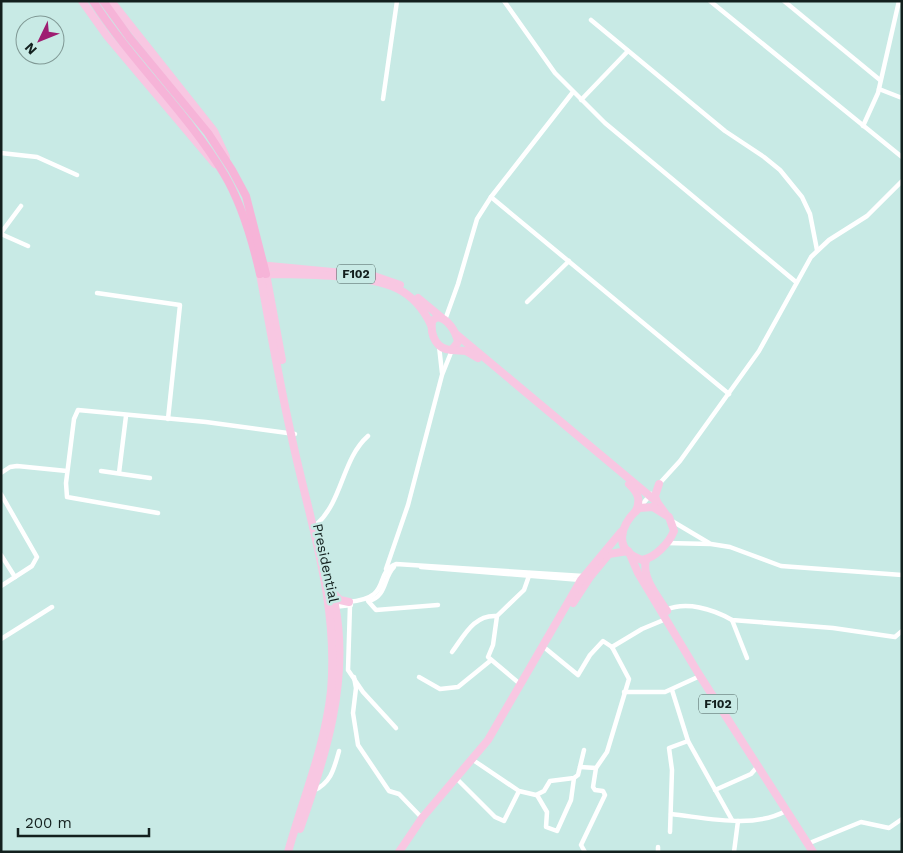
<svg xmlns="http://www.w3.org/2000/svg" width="903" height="853" viewBox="0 0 903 853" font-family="'Work Sans',sans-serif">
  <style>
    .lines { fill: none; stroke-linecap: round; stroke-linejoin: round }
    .minor { stroke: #fff; stroke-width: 4.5 }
    .primary { stroke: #f8c7e2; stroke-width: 8 }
    .trunk { stroke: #f6b4d8; stroke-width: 8 }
    .labels { text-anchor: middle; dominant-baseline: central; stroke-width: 5; stroke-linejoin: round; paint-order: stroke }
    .shield { fill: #c8eae5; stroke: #495d5a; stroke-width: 1 }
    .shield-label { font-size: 12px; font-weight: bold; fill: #13201e }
    .street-label { font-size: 14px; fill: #13201e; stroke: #c8eae5 }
  </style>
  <rect width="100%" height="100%" fill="#c8eae5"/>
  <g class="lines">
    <g class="minor">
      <polyline points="504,1 555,73 605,123 796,282"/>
      <polyline points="710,1 902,157"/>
      <polyline points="784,1 880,80"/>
      <polyline points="591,20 725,131 764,157 780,170 802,197 810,214 817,250"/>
      <polyline points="879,89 902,98"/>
      <polyline points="383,99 397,1"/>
      <polyline points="581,100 628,51"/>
      <polyline points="863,126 878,93 899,1"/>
      <polyline points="1,153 37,157 77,175"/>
      <polyline points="491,197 729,394"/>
      <polyline points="1,233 21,206"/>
      <polyline points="1,234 28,246"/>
      <polyline points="97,293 180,305 168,419"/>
      <polyline points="527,302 569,261"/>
      <polyline points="445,320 458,284 477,219 491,197 573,92"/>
      <polyline points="439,346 442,373"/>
      <polyline points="101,471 150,478"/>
      <polyline points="1,473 10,467 17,466 67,471"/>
      <polyline points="119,473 126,416"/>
      <polyline points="659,484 680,461 759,351 811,257 829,240 867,216 902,181"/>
      <polyline points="1,494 37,557 32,566 1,586"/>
      <polyline points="640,507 651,494"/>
      <polyline points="158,513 67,497 66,483 74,419 78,410 206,422 295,434"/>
      <polyline points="672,521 709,543"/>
      <path d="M317 524C343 500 342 459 368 436"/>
      <polyline points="666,543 711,544 730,547 781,566 902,575"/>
      <polyline points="1,555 15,577"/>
      <polyline points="421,567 581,580"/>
      <polyline points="386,569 408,505 442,375 452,350"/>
      <polyline points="368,601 376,610 438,605"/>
      <path d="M369 601C387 596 383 578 394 567"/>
      <path d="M348 602C394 598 372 574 396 564L583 576"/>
      <polyline points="350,605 348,670 363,692 396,728"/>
      <polyline points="334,607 351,605"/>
      <path d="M666 610C686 601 713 609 732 620L833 628 895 637 902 631"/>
      <polyline points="732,620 747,658"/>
      <polyline points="1,639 52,607"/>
      <polyline points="612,647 642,629 666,619"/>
      <polyline points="545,648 578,675 590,655 603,641 612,647 629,679 607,752 596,768 593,787 595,790 603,791 605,795 581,845 585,852"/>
      <path d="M452 652C464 636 474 614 497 616"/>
      <polyline points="354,677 356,688 353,713 358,745 389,791 399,794 422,818"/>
      <polyline points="419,677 440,689 458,687 490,661"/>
      <polyline points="520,684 488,657 493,645 497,616 524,590 530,573"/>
      <polyline points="672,690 688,741 732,820"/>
      <polyline points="624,692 665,692 700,676"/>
      <polyline points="476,762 519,791 536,795 544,791 550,781 574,778 578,775 584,750"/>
      <polyline points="580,767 596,768"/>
      <polyline points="459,781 495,817 504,821 519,791"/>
      <polyline points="715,790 751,774 758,766"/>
      <path d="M313 791C331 783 334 769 339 751"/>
      <polyline points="537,795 547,812 546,827 557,831 571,800 574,778"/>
      <path d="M671 814C708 818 752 829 786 811"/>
      <polyline points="670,832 672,770 669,748 688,741"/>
      <polyline points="812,842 861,822 889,828 902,819"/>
      <polyline points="658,852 658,847"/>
      <polyline points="734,852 738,821"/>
    </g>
    <g class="primary">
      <polyline points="82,1 107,36 215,164"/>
      <polyline points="111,1 214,131 226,157"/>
      <polyline points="259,265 374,276 400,285"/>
      <polyline points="266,274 282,360"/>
      <polyline points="418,298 441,317"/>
      <path d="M437 317C448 318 456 332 458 342L452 350C437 350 430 336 432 321Z"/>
      <polyline points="456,334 657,502 665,513"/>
      <polyline points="452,350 466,351 478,358"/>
      <path d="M629 484C638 493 641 499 636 511"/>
      <polyline points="657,502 655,496 659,484"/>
      <path d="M653 507 669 517 674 531C669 543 655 558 642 560 612 550 620 525 639 508Z"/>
      <polyline points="629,552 638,573 700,676 813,852"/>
      <path d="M646 560C641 577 658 597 667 611"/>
      <polyline points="333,593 340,600 349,602"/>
      <polyline points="573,603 590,577 609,554 628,551"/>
      <path d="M300 829C325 758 350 681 335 605"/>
      <path d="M288 852C303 798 325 747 331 691 339 601 309 520 291 434 279 381 270 327 260 274 293 274 370 274 398 289 414 297 424 310 431 325"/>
      <polyline points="399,852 422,818 488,740 581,580 621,532"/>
    </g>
    <g class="trunk">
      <path d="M93 1C132 62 187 112 224 174 242 204 252 239 260 274"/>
      <polyline points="103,1 129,37 208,133 232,170 246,196 266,274"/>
    </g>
  </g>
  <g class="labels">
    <g class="shield">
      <rect x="337" y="264.5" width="38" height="19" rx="4"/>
      <rect x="699" y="694.5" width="38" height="19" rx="4"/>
    </g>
    <g class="shield-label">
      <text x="356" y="274">F102</text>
      <text x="718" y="704">F102</text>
    </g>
    <g class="street-label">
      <text transform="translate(326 563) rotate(78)">Presidential</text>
    </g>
  </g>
  <rect width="903" height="853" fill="none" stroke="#13201e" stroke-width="5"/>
  <g transform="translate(40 40) rotate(227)"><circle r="24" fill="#c8eae5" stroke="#809995"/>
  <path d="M0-4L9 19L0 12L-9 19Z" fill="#9e1e71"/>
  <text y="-8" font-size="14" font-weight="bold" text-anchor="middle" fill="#13201e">N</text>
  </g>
  <path d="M18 828v8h131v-8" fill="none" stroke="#13201e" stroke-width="2.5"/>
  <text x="25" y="828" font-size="15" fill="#13201e" stroke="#c8eae5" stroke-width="4" paint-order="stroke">200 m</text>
</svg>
